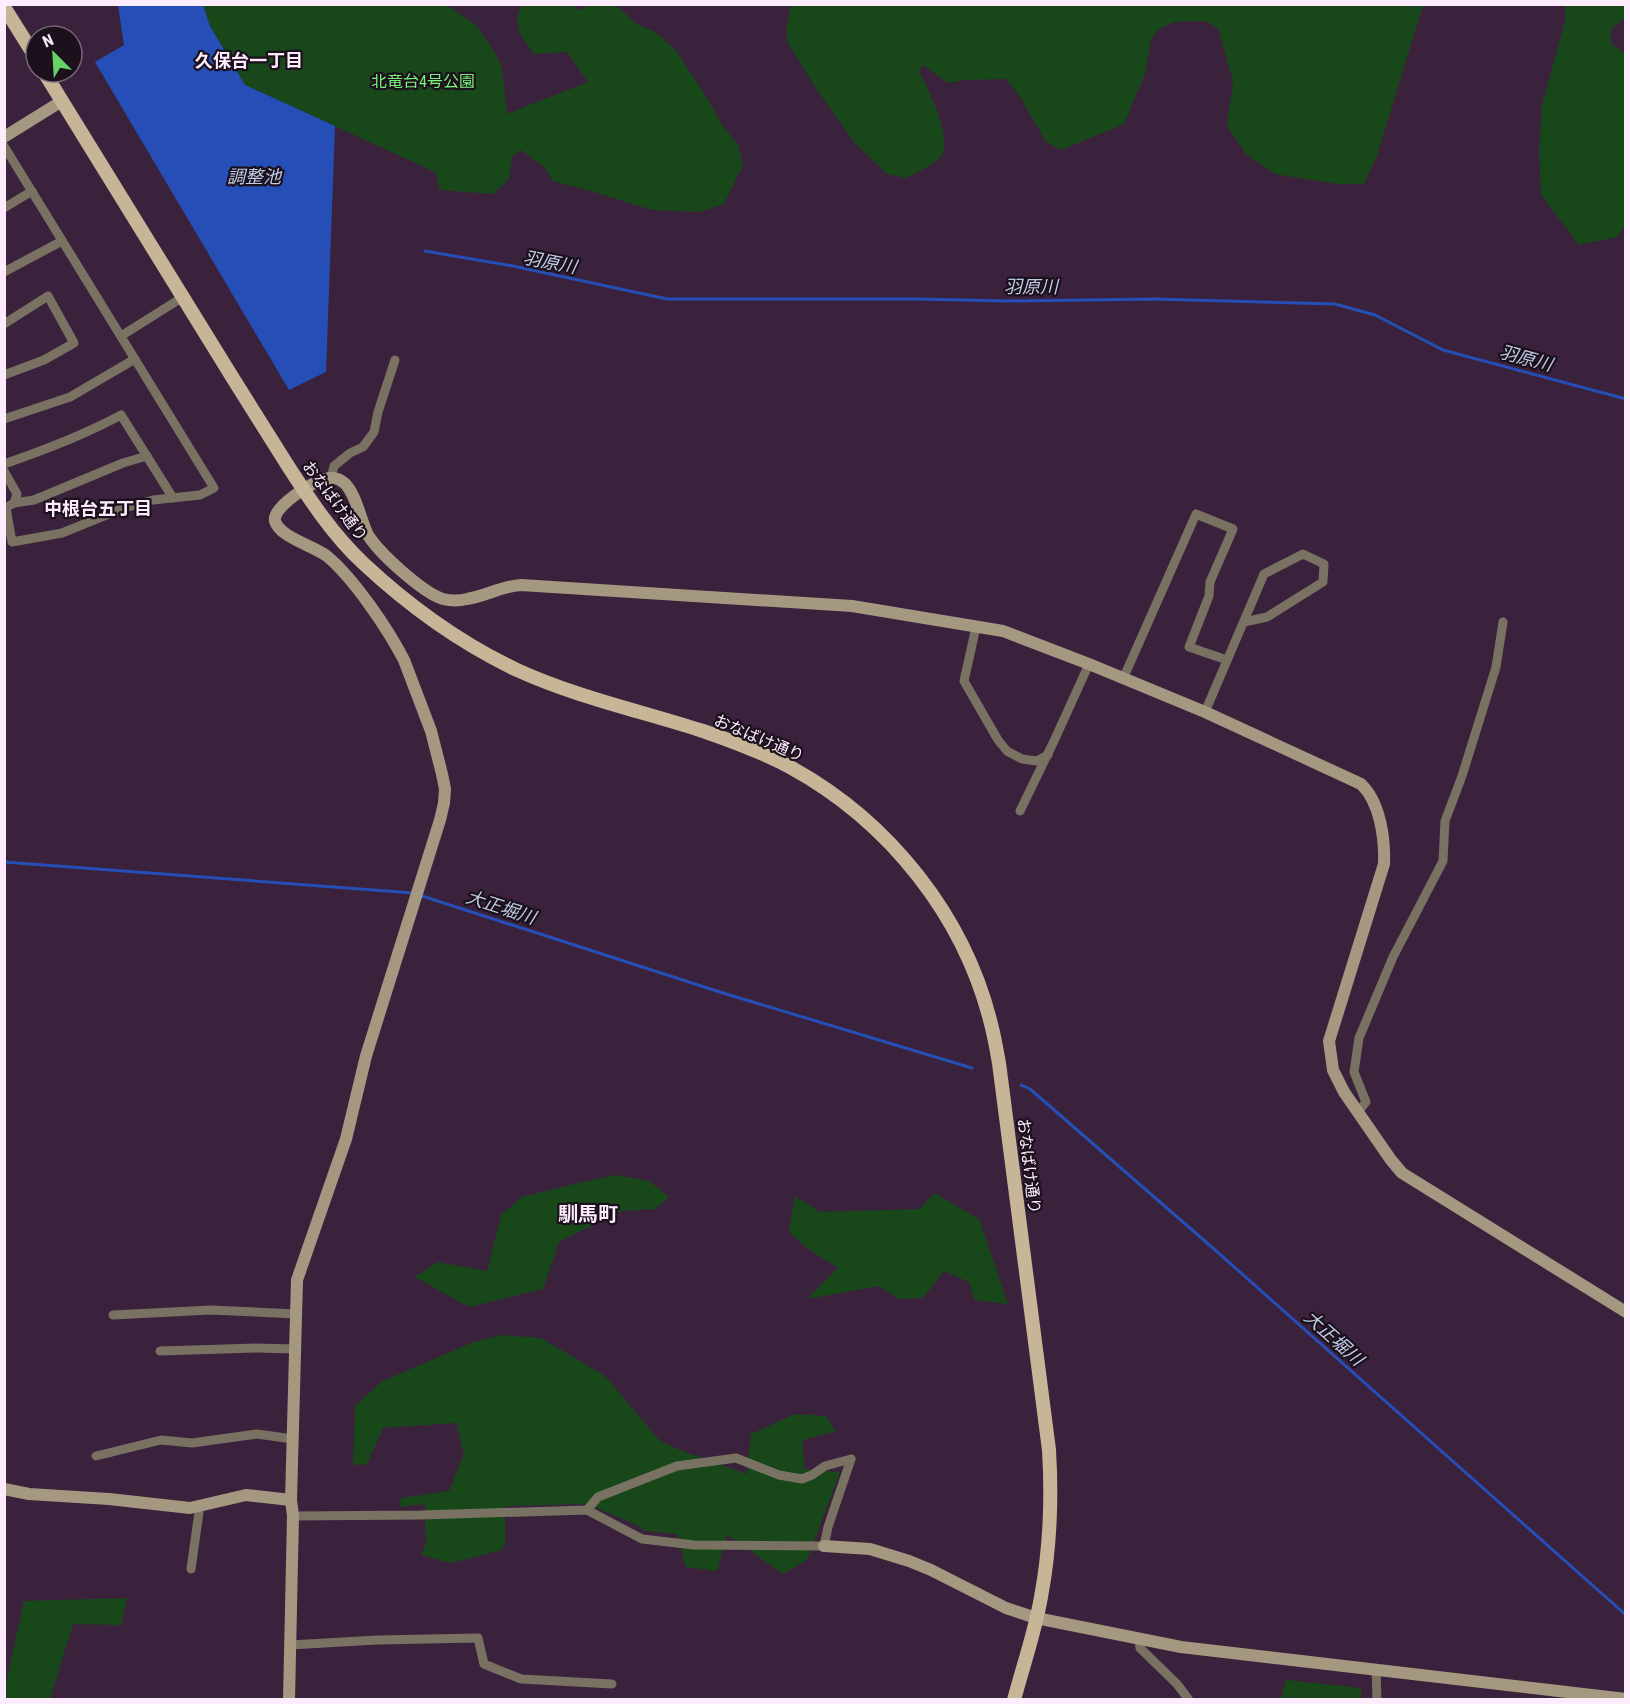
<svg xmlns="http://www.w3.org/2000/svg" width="1630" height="1704" viewBox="0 0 1630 1704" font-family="'Roboto Condensed','Noto Sans JP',sans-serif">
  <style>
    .green { fill: #18481a }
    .water { fill: #254fb6 }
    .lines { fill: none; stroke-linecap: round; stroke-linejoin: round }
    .stream { stroke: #254fb6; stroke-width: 3 }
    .street { stroke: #797162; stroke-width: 9 }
    .secondary { stroke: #a59880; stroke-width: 12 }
    .primary { stroke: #c6b697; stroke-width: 14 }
    .labels { text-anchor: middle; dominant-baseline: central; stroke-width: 4.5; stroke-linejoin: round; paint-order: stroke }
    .park-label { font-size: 16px; fill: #76f478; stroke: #1b101c }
    .street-label { font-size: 16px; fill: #fcecfd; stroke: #1b101c }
    .neighbourhood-label { font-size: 18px; font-weight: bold; fill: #fcecfd; stroke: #1b101c }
    .water-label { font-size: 18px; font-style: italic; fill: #becce6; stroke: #1b101c }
    .quarter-label { font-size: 20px; font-weight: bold; fill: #fcecfd; stroke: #1b101c }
  </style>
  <rect width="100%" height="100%" fill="#3a223c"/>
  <g class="green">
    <path d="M203 5H447L476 25 496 54 502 69 507 114 588 82 567 52 534 54C522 36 511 28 522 5H516H573L578 10 590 5H612L618 7 635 23 655 32 675 49 702 90 723 126 738 145 743 165 724 204 699 212 652 210 591 191 553 181 545 168 521 150 512 157 509 179 493 194 440 190 435 172 245 85 210 26Z"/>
    <path d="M791 5 1423 4V5L1377 156 1364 184H1337L1275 174 1247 155 1227 126 1233 81 1218 28 1205 21 1174 22 1159 29 1151 40 1145 74 1124 124 1061 150 1046 142 1019 95 1006 79 965 80 948 83 923 65 919 70C927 88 956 142 939 159 931 166 915 173 906 178L887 174 854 142 815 87 788 43 786 30Z"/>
    <polygon points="1565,5 1625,5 1625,20 1622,20 1611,29 1611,44 1625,53 1625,225 1617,237 1579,245 1541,195 1539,150 1542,105 1566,18"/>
    <polygon points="616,1175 649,1181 669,1197 655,1209 621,1211 559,1242 543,1289 469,1307 415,1277 437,1262 487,1271 501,1215 522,1197 570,1185"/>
    <polygon points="934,1193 979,1219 1008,1304 975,1300 969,1282 944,1271 923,1298 899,1299 880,1286 807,1299 838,1268 807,1248 789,1232 795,1196 820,1212 920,1209"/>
    <polygon points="501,1335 541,1338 605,1376 659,1440 680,1450 747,1474 751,1434 795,1414 826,1416 836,1431 803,1440 804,1469 840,1472 807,1560 783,1574 727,1534 717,1571 686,1567 677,1534 645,1531 637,1525 587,1504 505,1506 505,1543 502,1550 451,1563 421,1555 427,1539 425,1531 425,1504 400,1507 401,1498 449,1491 464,1454 456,1423 383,1428 367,1464 353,1465 355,1406 381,1382 471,1343"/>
    <polygon points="127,1598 121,1625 73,1624 50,1699 5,1699 5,1684 6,1684 24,1601"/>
    <polygon points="1286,1680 1361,1688 1361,1699 1281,1699"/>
  </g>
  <polygon class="water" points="118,5 203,5 210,26 245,85 335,126 326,372 289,390 95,62 124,45"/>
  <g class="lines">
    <g class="stream">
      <polyline points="425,251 513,266 667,299 916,299 1007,301 1155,299 1335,304 1375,315 1443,350 1626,399"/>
      <polyline points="4,862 413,893"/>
      <polyline points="419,895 723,993 972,1068"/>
      <polyline points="1021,1085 1030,1089 1214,1249 1626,1615"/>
    </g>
    <g class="street">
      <polyline points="4,146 214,488 200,495 153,500 138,504 121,509 62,533 12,542 6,508"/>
      <polyline points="4,208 32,191"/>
      <polyline points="4,272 62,241"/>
      <polyline points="4,324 48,296 74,343 44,360 4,375"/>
      <polyline points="121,336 183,297"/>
      <polyline points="4,419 70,397 135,359"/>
      <path d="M4 464C45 450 84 435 121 415L173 498"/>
      <polyline points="4,471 17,494 14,503 9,506"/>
      <polyline points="331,478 334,466 350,453 363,447 374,432 378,412 395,360"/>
      <polyline points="14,503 34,500 123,463 147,456"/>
      <polyline points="976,627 964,681 998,740 1007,751 1022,759 1037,761 1048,755"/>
      <polyline points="1123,679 1196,514 1233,529 1210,582 1209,596 1189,647 1227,660"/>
      <polyline points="1205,712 1264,574 1303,554 1324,564 1323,582 1267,617 1244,622"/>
      <polyline points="1020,811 1054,741 1089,664"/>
      <polyline points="1358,1112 1366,1102 1354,1072 1359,1038 1393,957 1443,861 1445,821 1462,776 1496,667 1503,622"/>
      <polyline points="113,1315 211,1310 296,1314"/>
      <polyline points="160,1351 256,1348 295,1349"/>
      <polyline points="96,1456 161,1440 192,1443 257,1434 293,1439"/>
      <polyline points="587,1510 598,1497 677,1466 736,1458 779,1475 802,1479 812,1475 825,1466 851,1459"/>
      <polyline points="293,1516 421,1515 587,1510 642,1539 694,1545 824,1546 828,1527 851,1459"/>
      <polyline points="191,1569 200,1505"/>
      <polyline points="1139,1639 1140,1648 1177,1684 1189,1700"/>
      <polyline points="290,1645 377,1640 478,1638 484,1664 521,1679 612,1684"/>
      <polyline points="1376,1669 1377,1700"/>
    </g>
    <g class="secondary">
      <polyline points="4,137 62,101"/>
      <polyline points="4,1489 29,1494 109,1499 190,1508 246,1495 291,1500"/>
      <polyline points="824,1546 870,1549 909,1561 931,1570 1006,1608 1036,1618 1181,1647 1626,1699"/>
      <path d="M289 1700 293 1516 291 1500 297 1280 346 1139 366 1056 440 820 444 803 445 789 442 774 431 731 404 660C388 629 354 579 328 557 315 546 280 538 275 521 272 507 313 481 326 479 331 477 338 478 343 482 355 490 361 521 368 535 379 553 423 593 443 599 451 601 459 601 467 599 486 596 502 586 521 585L852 606 1003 631 1089 664 1205 712 1361 784C1380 802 1385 838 1384 864L1329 1041 1333 1070 1344 1092 1391 1160 1402 1173 1626 1312"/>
    </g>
    <g class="primary">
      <polyline points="4,7 36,58"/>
      <path d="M44 72C107 175 170 278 234 380 252 409 270 437 288 466 310 500 333 535 363 563 409 606 460 643 517 670 576 697 641 711 703 731 732 741 762 752 790 767 889 821 966 917 992 1028 995 1040 997 1052 999 1063L1049 1450C1052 1499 1050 1549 1041 1597 1035 1632 1023 1666 1014 1700"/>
    </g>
  </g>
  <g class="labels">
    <g class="park-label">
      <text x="423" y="81">北竜台4号公園</text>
    </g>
    <g class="street-label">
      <text transform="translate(335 501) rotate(53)">おなばけ通り</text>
      <text transform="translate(759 738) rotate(23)">おなばけ通り</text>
      <text transform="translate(1029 1166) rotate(83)">おなばけ通り</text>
    </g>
    <g class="neighbourhood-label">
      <text x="249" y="60">久保台一丁目</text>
      <text x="98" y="508">中根台五丁目</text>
    </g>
    <g class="water-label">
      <text x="254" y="176">調整池</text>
      <text transform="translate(550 262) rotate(11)">羽原川</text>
      <text x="1031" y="286">羽原川</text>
      <text transform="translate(1526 358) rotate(15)">羽原川</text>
      <text transform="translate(501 907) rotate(18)">大正堀川</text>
      <text transform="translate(1334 1338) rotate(42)">大正堀川</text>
    </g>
    <g class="quarter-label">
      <text x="588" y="1214">馴馬町</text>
    </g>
  </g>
  <rect width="1630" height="1704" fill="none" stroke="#fcecfd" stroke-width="12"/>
  <g transform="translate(54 54) rotate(336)"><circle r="28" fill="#1b101c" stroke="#756876" stroke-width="1.5"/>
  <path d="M0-4.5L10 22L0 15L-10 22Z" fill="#65d467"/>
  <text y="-9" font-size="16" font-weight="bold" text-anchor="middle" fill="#fcecfd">N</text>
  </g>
</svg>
